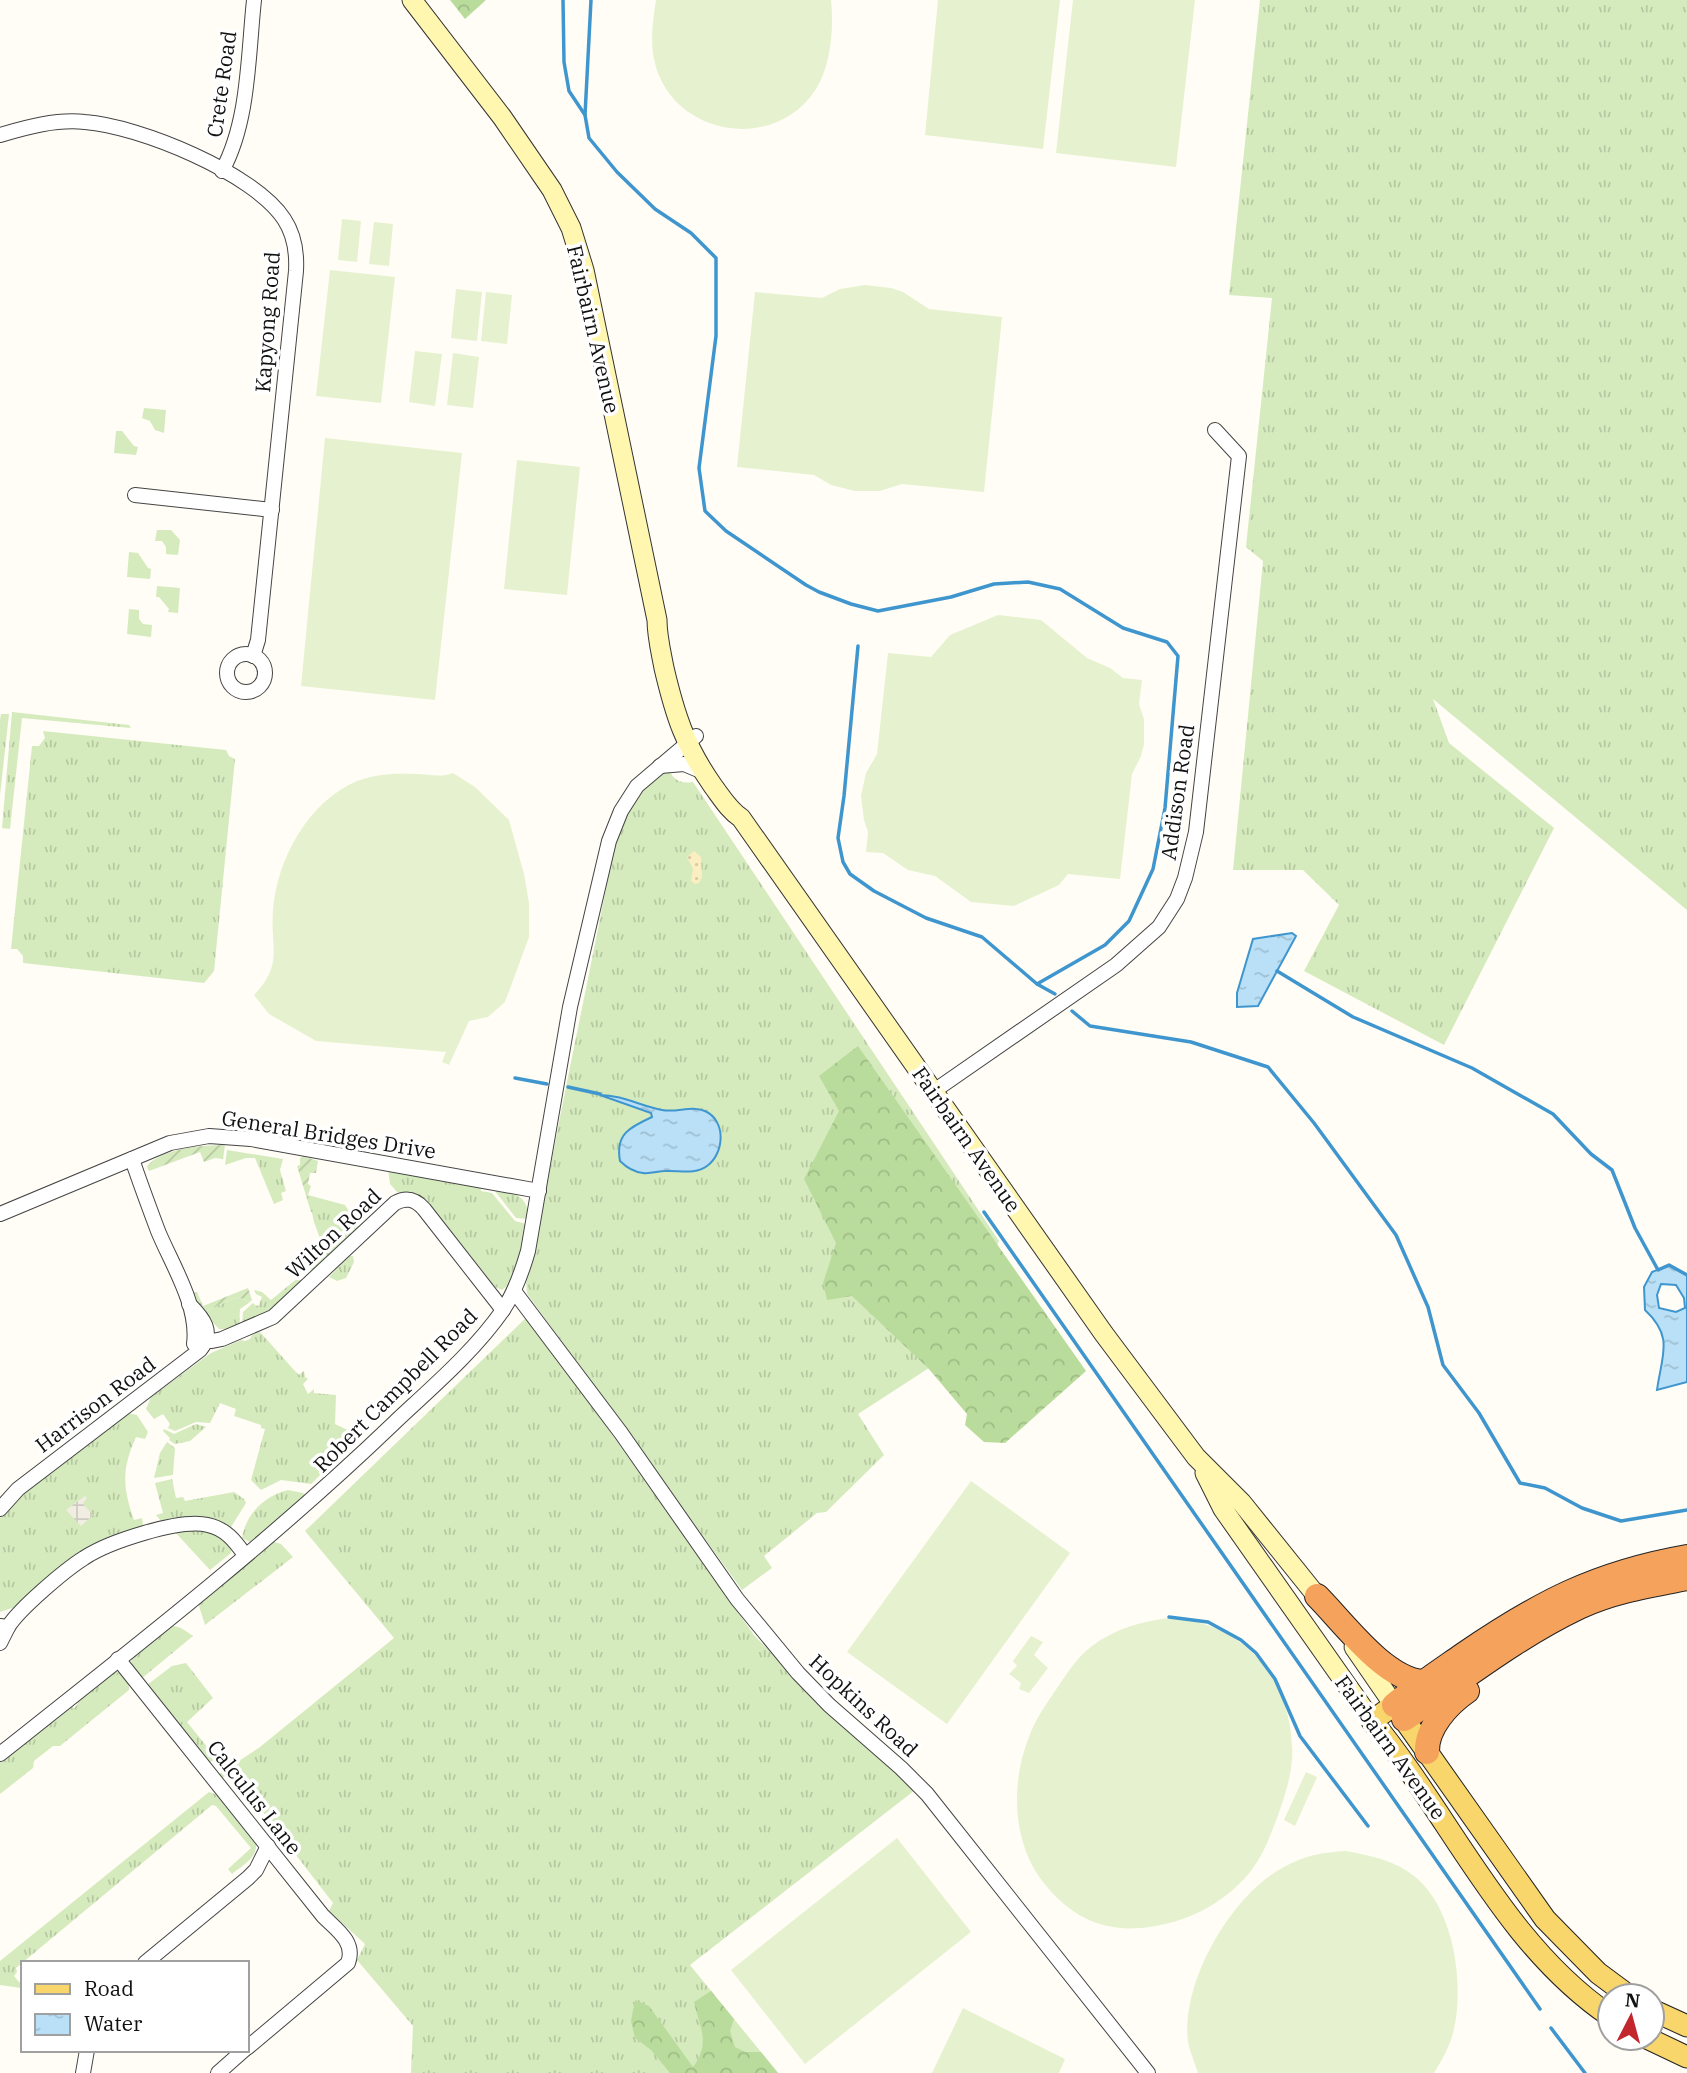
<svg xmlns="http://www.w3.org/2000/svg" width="1687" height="2073" viewBox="0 0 1687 2073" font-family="'IBM Plex Serif',serif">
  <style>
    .grass { fill: url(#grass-tufts) }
    .forest { fill: url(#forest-crowns) }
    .sand { fill: url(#sand-dots) }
    .park { fill: #d5ebbd }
    .garden { fill: url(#garden-furrows) }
    .pitch { fill: #e6f2cf }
    .plaza { fill: url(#plaza-grid) }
    .water { fill: url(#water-ripples); stroke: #3f96cf; stroke-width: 2; fill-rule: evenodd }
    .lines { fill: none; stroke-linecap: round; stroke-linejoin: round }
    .stream { stroke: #3f96cf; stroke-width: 3.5 }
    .street-casing { stroke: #444; stroke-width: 16 }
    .secondary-casing { stroke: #333; stroke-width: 21 }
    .primary-casing { stroke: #222; stroke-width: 23 }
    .highway-casing { stroke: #222; stroke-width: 26 }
    .street { stroke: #fff; stroke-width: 14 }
    .secondary { stroke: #fff6b0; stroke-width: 19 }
    .primary { stroke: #f9d66b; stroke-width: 21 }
    .highway { stroke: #f5a25d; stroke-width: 24 }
    .labels { text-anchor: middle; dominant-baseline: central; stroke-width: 7; stroke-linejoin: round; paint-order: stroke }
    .street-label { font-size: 21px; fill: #111; stroke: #fff }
  </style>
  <defs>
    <pattern id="grass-tufts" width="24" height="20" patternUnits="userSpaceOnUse" patternTransform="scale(1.75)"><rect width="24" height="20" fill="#d5ebbd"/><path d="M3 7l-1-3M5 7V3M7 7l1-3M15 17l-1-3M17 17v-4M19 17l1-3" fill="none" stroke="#b6c8a1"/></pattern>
    <pattern id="forest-crowns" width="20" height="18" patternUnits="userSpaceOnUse" patternTransform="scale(1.75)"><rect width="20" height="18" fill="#b9dc9c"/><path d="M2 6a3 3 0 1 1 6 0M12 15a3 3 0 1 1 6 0" fill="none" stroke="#9ebc85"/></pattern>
    <pattern id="sand-dots" width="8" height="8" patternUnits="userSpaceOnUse" patternTransform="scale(1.75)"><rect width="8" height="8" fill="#fbeec1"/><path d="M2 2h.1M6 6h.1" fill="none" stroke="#d6cba5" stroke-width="1.8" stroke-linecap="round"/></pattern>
    <pattern id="garden-furrows" width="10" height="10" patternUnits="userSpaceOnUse" patternTransform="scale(1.75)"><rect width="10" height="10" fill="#d5ebbd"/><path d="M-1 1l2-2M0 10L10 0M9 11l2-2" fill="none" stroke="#b6c8a1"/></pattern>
    <pattern id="plaza-grid" width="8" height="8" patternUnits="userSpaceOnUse" patternTransform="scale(1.75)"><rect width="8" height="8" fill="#f1ede2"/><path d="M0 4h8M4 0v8" fill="none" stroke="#cecac1"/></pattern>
    <pattern id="water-ripples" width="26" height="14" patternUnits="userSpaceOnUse" patternTransform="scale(1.75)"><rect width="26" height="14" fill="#b9e0f7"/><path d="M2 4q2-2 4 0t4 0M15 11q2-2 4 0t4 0" fill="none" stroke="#9ebfd3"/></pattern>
  </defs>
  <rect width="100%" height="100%" fill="#fffdf5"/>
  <g class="grass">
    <polygon points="1260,0 1687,0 1687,910 1433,699 1449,743 1554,828 1444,1045 1304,971 1339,905 1303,870 1233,870 1263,561 1246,547 1272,298 1229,295"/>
    <polygon points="12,712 129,725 131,728 22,718 10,829 2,828"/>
    <polygon points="1,714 9,714 0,795 0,720"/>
    <polygon points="43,731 226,750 229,756 235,759 214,971 204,983 23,963 23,956 17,949 11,949 32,746 39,746 45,738"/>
    <path d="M669 770C674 781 682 784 693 782L999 1241 967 1317 929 1368 858 1414 884 1455 826 1512 817 1513 764 1556 772 1568 742 1590 528 1295C521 1277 537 1243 540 1223 563 1094 592 965 616 836 626 809 641 782 669 770Z"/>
    <polygon points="227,1150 283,1159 280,1170 286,1191 281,1193 283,1200 274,1204 255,1158 246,1158 225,1165"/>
    <path d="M388 1169 480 1186 481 1191 492 1193 515 1221 526 1224C522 1244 520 1279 502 1290L495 1287 427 1201 413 1193 397 1192 390 1184Z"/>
    <path d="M485 1187C505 1190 530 1192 528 1219L516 1218 494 1190 484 1189Z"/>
    <polygon points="308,1195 345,1205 360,1228 314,1271 310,1269 310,1262 323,1257 318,1246 322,1244 314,1222"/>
    <polygon points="349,1256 353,1256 354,1262 346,1278 337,1281 329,1277"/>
    <polygon points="299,1277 301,1283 272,1309 242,1324 243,1312 253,1303 256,1306 259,1305 262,1297 256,1294 254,1290 262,1292 271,1300"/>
    <polygon points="238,1297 250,1302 240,1309 239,1326 231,1329 219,1329 203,1312"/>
    <polygon points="528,1316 754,1635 824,1709 915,1790 690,1965 778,2073 411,2073 413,2026 357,1960 365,1944 329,1911 333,1903 232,1772 222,1778 219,1774 260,1747 394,1638 305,1531"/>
    <polygon points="260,1332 294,1370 299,1375 304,1371 305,1377 308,1379 303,1384 308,1394 314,1389 314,1393 336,1395 335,1424 360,1436 311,1484 281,1480 261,1490 251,1480 265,1429 261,1428 261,1425 234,1416 236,1409 220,1403 210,1423 196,1422 175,1431 168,1428 170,1424 163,1414 154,1419 146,1409 151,1397 211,1353 241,1340 245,1341 250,1339 252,1335"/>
    <path d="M127 1413 137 1415 148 1432 145 1439 136 1437C121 1470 123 1488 134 1520L142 1518 143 1525 15 1607 0 1612V1518L30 1486Z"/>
    <polygon points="196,1424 206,1427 190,1441 175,1444 169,1440 170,1438 163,1431 164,1429 174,1434"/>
    <polygon points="167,1442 175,1448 173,1475 154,1478 160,1453"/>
    <polygon points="172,1479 176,1498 183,1497 185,1501 234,1492 244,1499 246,1503 231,1527 203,1516 161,1521 156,1515 163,1513 155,1483"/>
    <path d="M288 1490 303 1493 306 1496 250 1542 242 1538C246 1514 264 1496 288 1490Z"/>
    <polygon points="174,1531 212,1531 232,1546 231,1553 210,1570"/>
    <polygon points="274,1542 281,1544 293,1557 205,1625 198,1603 269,1544"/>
    <polygon points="170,1625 181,1628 193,1636 141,1679 132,1667 131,1658"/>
    <polygon points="186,1663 213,1698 187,1722 217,1759 210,1762 147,1685 172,1666"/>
    <path d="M113 1671C122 1672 130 1681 129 1690L60 1746H53L34 1761 33 1768 0 1794V1762L55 1718 56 1720 72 1707 74 1708 78 1704 76 1700Z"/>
    <path d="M209 1792 218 1795 256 1842C258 1858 243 1865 232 1874L228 1869 251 1848 216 1806 212 1805 16 1968 17 1972 14 1976 19 1982 23 1983V2003H20L21 1988 0 1985V1961Z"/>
  </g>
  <g class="forest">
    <polygon points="450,0 486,0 465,19"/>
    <polygon points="858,1046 1086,1371 1005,1443 984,1442 965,1425 967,1414 928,1368 852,1296 827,1300 823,1283 836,1243 804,1179 839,1111 819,1076"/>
    <path d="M711 1991 734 2019 730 2031 735 2047 745 2052H761L778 2073H670L651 2050 635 2038 631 2021 635 2000 649 2006 693 2067C711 2042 700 2029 694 2002Z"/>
  </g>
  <polygon class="sand" points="694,851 701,857 702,877 699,883 695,884 691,881 693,869 687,857"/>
  <g class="park">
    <polygon points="144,408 166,410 164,433 155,430 150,421 142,418"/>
    <polygon points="116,431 122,431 134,446 138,447 136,455 114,453"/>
    <polygon points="157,530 171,530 180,540 178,555 166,554 166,547 162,541 155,541"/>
    <polygon points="129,552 138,553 148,568 151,569 150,579 127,577"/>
    <polygon points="157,586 180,588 178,613 168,612 169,609 159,597 156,597"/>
    <polygon points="129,609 139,610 139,619 143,624 152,625 151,637 127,634"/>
  </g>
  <g class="garden">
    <path d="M225 1145 223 1159 215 1158 204 1162 200 1152 149 1171 147 1167C160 1148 204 1145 225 1145Z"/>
    <polygon points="303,1156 318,1161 316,1173 310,1173 308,1184 311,1186 308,1195 313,1212 311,1212 297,1166 300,1165 300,1158"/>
    <polygon points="248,1288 252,1300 250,1302 238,1297 203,1312 193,1298 193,1293 197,1292 203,1306"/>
  </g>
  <g class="pitch">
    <path d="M656 0H831C834 28 831 65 816 89 774 155 669 135 654 59 650 41 653 19 656 0Z"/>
    <polygon points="938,0 1060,0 1043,149 925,135"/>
    <polygon points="1073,0 1195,0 1176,167 1056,153"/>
    <polygon points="342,219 361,221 357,262 338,260"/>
    <polygon points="374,222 393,224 389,266 369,264"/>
    <polygon points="330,270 395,277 381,403 316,396"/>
    <polygon points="865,285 891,288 903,292 929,309 1002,317 984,492 902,484 880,491 855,491 831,485 814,475 737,467 755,292 822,298 840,289"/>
    <polygon points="456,289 482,292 477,341 451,338"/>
    <polygon points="486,292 512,295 507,344 481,341"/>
    <polygon points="415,351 442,354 435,406 409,402"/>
    <polygon points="453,353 479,357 473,408 447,405"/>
    <polygon points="325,438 462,453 435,700 301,686"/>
    <polygon points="517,460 580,467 567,595 504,589"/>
    <polygon points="998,615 1041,620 1087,658 1110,668 1123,678 1142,680 1139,704 1144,719 1144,744 1141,756 1132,774 1120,879 1068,874 1059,885 1014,906 971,902 935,876 908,870 883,853 866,852 868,832 864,820 861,796 866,773 877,754 888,653 931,657 950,635"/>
    <path d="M453 773 475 787 509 820 524 874 529 903V937L505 1002 488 1017 469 1021 449 1065 442 1062 446 1052 316 1041 269 1014 254 995C284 964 270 948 273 910 277 859 308 802 357 781 376 774 396 773 416 774 429 774 440 778 453 773Z"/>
    <polygon points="971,1481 1070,1553 947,1724 847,1652"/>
    <path d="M1170 1618C1241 1622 1289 1675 1292 1746 1294 1769 1285 1796 1277 1818 1269 1839 1261 1861 1245 1878 1219 1906 1186 1922 1149 1927 1102 1934 1067 1915 1040 1878 1012 1839 1011 1781 1029 1737 1035 1720 1045 1706 1055 1691 1066 1675 1076 1658 1092 1646 1114 1629 1142 1621 1170 1618Z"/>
    <polygon points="1031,1636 1043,1642 1034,1655 1048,1668 1029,1693 1019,1689 1021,1683 1009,1674 1017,1666 1013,1661"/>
    <polygon points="1306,1772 1317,1777 1295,1826 1284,1820"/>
    <polygon points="897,1838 971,1932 805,2064 731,1970"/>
    <path d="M1346 1851C1367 1855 1389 1859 1407 1871 1453 1899 1465 1981 1454 2029 1451 2044 1442 2060 1434 2073H1198C1195 2063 1190 2052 1188 2042 1181 1982 1231 1895 1284 1867 1303 1856 1324 1852 1346 1851Z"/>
    <polygon points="963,2008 1065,2059 1059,2073 932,2073"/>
  </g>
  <polygon class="plaza" points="85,1496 87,1498 83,1504 93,1515 81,1526 66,1510"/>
  <g class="water">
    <polygon points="1292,933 1296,936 1258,1006 1237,1007 1237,993 1253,939"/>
    <path d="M600 1095C622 1095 641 1106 662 1110 677 1113 691 1105 705 1111 727 1121 724 1154 707 1166 695 1175 679 1170 665 1171 658 1171 651 1174 643 1173 634 1172 626 1167 620 1161 615 1134 630 1127 652 1117L651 1113Z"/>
    <path d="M1669 1265 1687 1275V1382L1657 1390C1662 1354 1674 1337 1645 1310L1644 1287 1652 1272ZM1661 1284 1676 1285 1684 1298 1685 1308 1676 1312 1659 1308 1657 1295Z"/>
  </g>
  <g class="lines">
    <g class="stream">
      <polyline points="563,0 564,62 569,91 585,115"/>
      <polyline points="591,0 585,115 589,138 617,172 655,209 691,233 716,258 716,336 699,468 705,511 726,531 806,585 819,592 851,604 878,611 951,597 994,584 1028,582 1060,589 1123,628 1167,642 1178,656 1165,808 1153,869 1129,921 1105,945 1037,984 982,937 926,918 874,891 850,874 843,862 838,838 844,796 858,646"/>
      <polyline points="1277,971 1353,1017 1472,1068 1553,1114 1591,1154 1612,1170 1635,1228 1658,1270 1669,1265 1687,1275"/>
      <polyline points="1037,984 1055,994"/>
      <polyline points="1072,1011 1090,1026 1191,1042 1268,1067 1314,1123 1396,1235 1428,1307 1443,1365 1479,1413 1520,1483 1545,1488 1582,1508 1621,1521 1687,1510"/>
      <polyline points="515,1078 547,1084"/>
      <polyline points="568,1087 600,1094"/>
      <polyline points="984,1212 1540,2009"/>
      <polyline points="1169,1617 1208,1622 1241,1640 1256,1653 1275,1679 1300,1736 1368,1826"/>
      <polyline points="1551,2028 1585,2073"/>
    </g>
    <g class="street-casing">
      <g id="street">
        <path d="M0 135C27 127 56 119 85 122 139 126 254 173 284 219 294 234 297 253 296 271L258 640 253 656"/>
        <path d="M222 171C249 122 248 56 254 0"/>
        <polyline points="135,495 272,510"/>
        <circle cx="246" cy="673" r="19"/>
        <polyline points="660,766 684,764 703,772"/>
        <polyline points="934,1091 1116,965 1159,927 1177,899 1185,878 1196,832 1239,456 1215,430"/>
        <path d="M132 1159C140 1183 149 1207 158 1231 172 1265 199 1306 194 1344"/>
        <polyline points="0,1214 170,1143 209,1136 251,1139 539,1191"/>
        <polyline points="514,1291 621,1433 737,1599 798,1673 829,1705 901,1768 927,1794 1148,2073"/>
        <path d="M195 1338 212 1341 222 1339 273 1317 395 1203C406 1197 415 1199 424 1209L503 1310"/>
        <path d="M0 1509 18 1489 200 1350C215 1332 203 1318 189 1304"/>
        <path d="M0 1626 8 1627C19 1609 65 1570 84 1558 108 1542 180 1518 208 1525 226 1529 235 1541 245 1555"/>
        <polyline points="0,1643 8,1627"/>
        <path d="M118 1659 323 1916C336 1929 356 1942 348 1963L247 2048"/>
        <path d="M0 1754C134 1648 270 1542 393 1424 431 1388 473 1353 503 1310 515 1292 522 1272 528 1251L570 1007 609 841 621 811 637 786 696 736"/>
        <polyline points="145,1963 248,1878 256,1870 268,1846"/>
        <polyline points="83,2073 87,2050"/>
        <polyline points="218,2073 244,2050"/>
      </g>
    </g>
    <g class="secondary-casing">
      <g id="secondary">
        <path d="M412 0 502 117 552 190 571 228 584 270 657 620C657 636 661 652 664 668 675 715 685 746 713 786 722 798 729 810 741 818L1104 1334 1196 1457 1242 1503 1324 1605"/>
        <polyline points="1205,1473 1223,1509 1372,1721"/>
        <polyline points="1354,1647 1394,1705"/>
      </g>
    </g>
    <g class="primary-casing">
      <g id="primary">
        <polyline points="1652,2010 1687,2026"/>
        <path d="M1610 2016C1504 1944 1451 1817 1372 1721L1394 1705 1545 1919 1598 1973 1629 1996"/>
        <polyline points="1647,2038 1687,2057"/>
      </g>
    </g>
    <g class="highway-casing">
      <g id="highway">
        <path d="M1317 1596C1344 1623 1384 1679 1423 1682"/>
        <path d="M1394 1705C1416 1687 1440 1671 1463 1655 1539 1603 1596 1573 1687 1557"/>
        <path d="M1404 1719C1461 1681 1516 1637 1579 1607 1613 1591 1651 1585 1687 1578"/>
        <path d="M1427 1752C1426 1728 1448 1704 1467 1691"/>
      </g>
    </g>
    <use href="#street" class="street"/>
    <use href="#secondary" class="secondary"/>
    <use href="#primary" class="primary"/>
    <use href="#highway" class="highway"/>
  </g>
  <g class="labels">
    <g class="street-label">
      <text transform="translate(221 84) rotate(-82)">Crete Road</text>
      <text transform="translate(267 322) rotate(-86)">Kapyong Road</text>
      <text transform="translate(594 329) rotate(77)">Fairbairn Avenue</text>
      <text transform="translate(1177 792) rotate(-82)">Addison Road</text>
      <text transform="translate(329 1134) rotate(9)">General Bridges Drive</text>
      <text transform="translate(967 1139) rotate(55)">Fairbairn Avenue</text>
      <text transform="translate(333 1233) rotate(-43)">Wilton Road</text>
      <text transform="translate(395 1390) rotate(-45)">Robert Campbell Road</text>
      <text transform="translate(95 1404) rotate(-37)">Harrison Road</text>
      <text transform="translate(864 1705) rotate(43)">Hopkins Road</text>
      <text transform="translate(1391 1747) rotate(54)">Fairbairn Avenue</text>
      <text transform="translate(255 1797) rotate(52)">Calculus Lane</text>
    </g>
  </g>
  <rect x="21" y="1961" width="228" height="91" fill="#ffffff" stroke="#a0a0a0" stroke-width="2"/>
  <rect x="35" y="1984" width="35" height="10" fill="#f9d66b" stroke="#a0a0a0" stroke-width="2"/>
  <text x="84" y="1996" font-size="21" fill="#111111">Road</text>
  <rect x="35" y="2014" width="35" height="21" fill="url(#water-ripples)" stroke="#a0a0a0" stroke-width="2"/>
  <text x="84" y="2031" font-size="21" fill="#111111">Water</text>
  <g transform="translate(1631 2017) rotate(6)"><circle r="33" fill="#ffffff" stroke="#a0a0a0" stroke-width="2"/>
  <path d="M0-5L12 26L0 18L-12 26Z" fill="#c4262e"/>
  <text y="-10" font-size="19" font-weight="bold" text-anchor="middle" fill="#111111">N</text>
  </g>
</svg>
